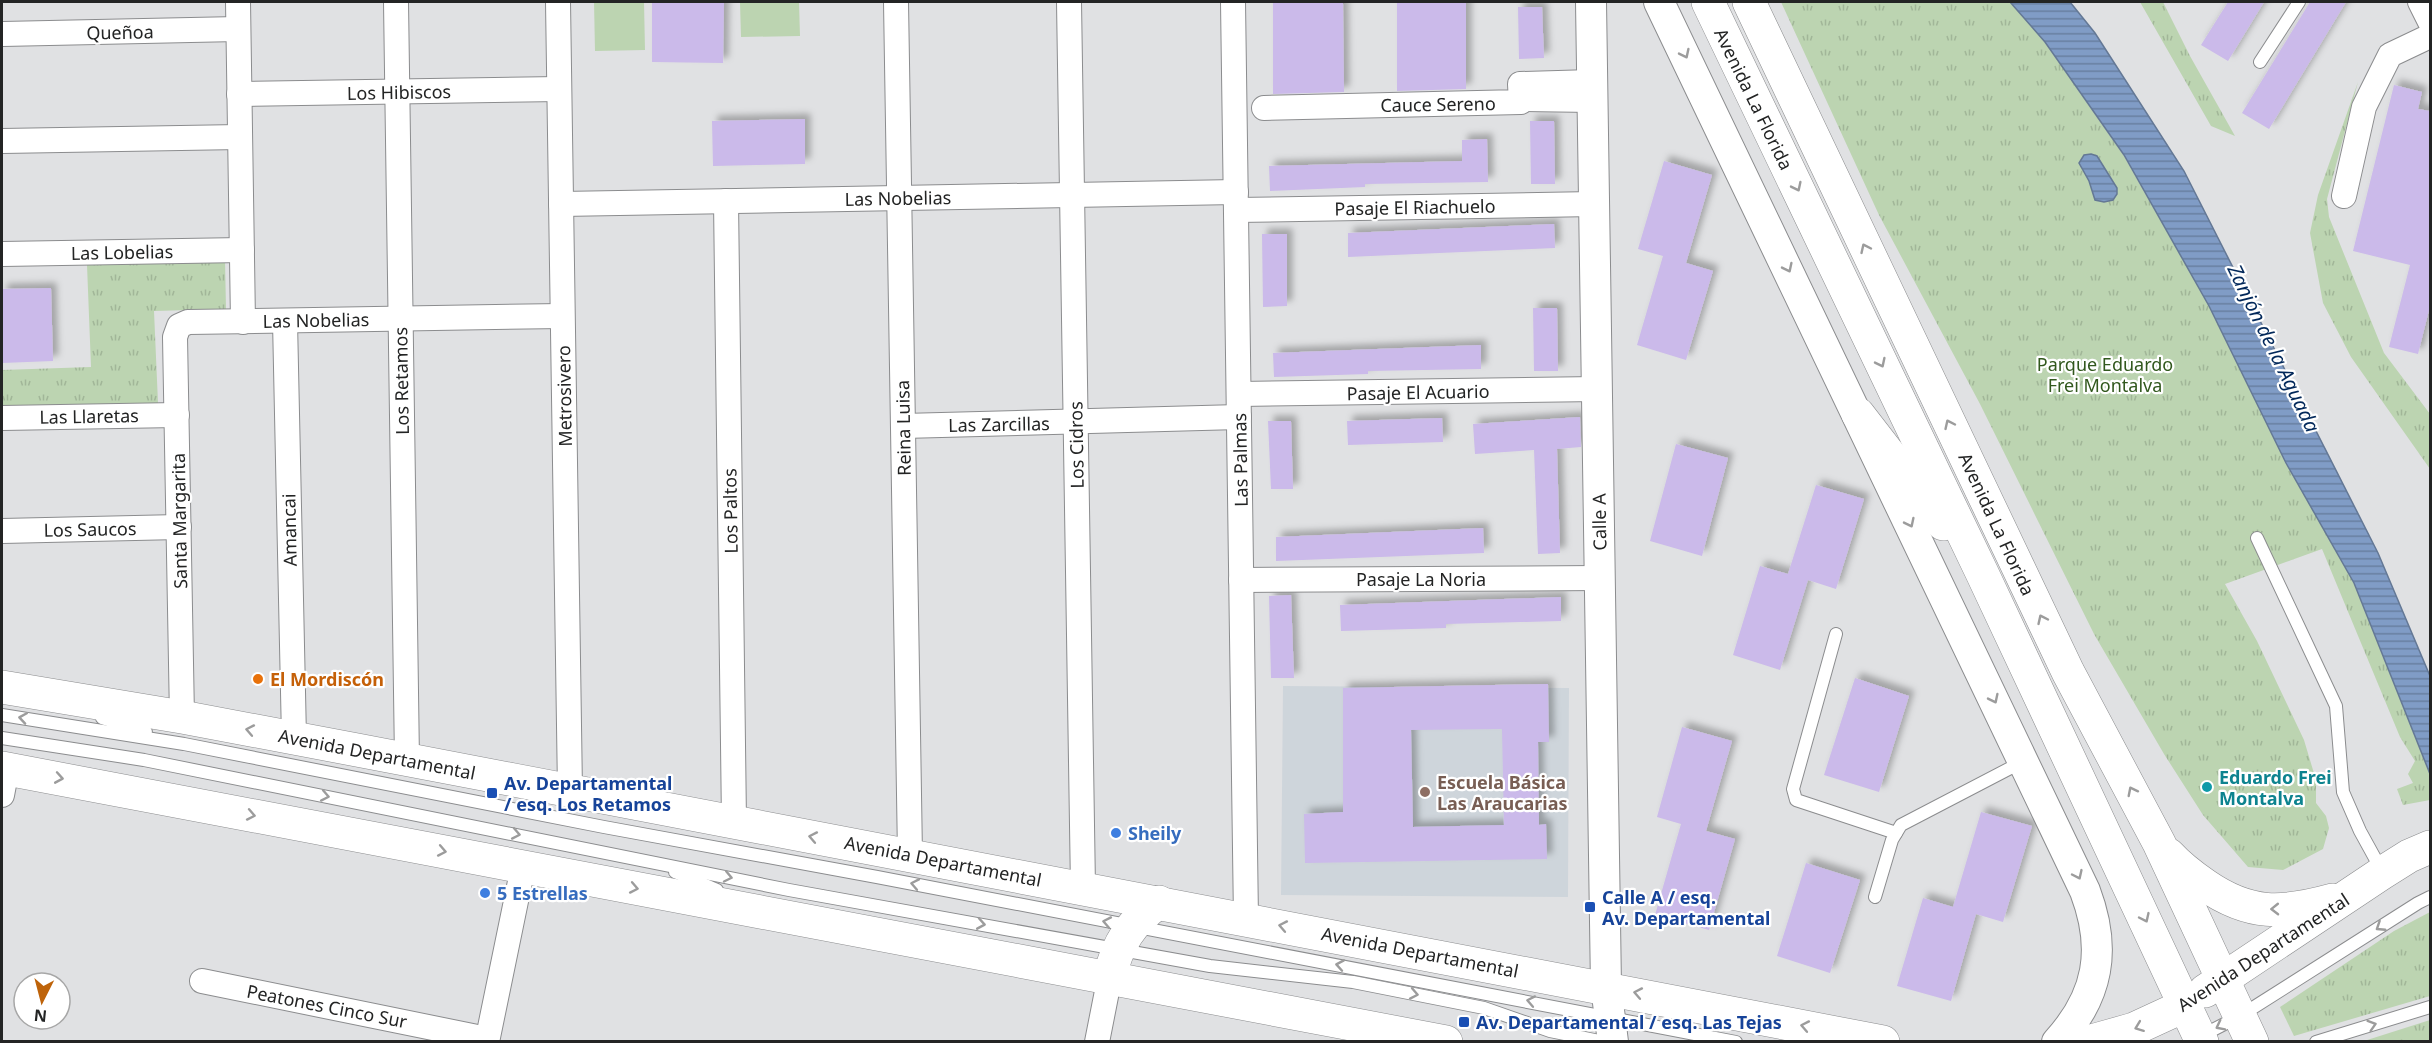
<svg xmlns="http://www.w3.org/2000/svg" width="2432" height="1043" viewBox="0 0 2432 1043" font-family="'Noto Sans',sans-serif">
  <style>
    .built { fill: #ced5db }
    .grass { fill: url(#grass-tufts) }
    .garden { fill: #bcd4b1 }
    .water { fill: url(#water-rules); stroke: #647895; stroke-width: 1.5 }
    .building { fill: #cbbaea; fill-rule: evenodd; filter: url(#shadow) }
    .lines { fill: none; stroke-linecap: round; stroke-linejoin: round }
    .service-casing { stroke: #8b8c8e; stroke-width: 14 }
    .pedestrian-casing { stroke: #8b8c8e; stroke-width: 20 }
    .minor-casing { stroke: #8b8c8e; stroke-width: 26 }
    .tertiary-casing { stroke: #8b8c8e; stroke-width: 32 }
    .secondary-casing { stroke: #8b8c8e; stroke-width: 34 }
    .primary-casing { stroke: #8b8c8e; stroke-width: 34 }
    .service { stroke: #fff; stroke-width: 12 }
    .pedestrian { stroke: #fff; stroke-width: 18 }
    .minor { stroke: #fff; stroke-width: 24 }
    .tertiary { stroke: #fff; stroke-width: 30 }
    .secondary { stroke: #fff; stroke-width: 33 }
    .primary { stroke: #fff; stroke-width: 33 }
    .oneway { stroke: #9c9c9c }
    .food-dot { fill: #e8710a; stroke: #fff; stroke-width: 2 }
    .culture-dot { fill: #0f9aa8; stroke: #fff; stroke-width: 2 }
    .education-dot { fill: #8d6e63; stroke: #fff; stroke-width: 2 }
    .transit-dot { fill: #1a4fb4; stroke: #fff; stroke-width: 2 }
    .shop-dot { fill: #3f7fe0; stroke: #fff; stroke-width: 2 }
    .labels { text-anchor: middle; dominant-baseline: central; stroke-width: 4.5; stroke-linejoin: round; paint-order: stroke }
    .street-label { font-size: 18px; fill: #232424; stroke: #fff }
    .park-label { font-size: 18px; fill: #31581d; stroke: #fff }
    .food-label { font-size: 18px; font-weight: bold; fill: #c56008; stroke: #fff; text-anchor: start }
    .culture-label { font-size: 18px; font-weight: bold; fill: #0d838f; stroke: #fff; text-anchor: start }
    .education-label { font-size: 18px; font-weight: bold; fill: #785e54; stroke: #fff; text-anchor: start }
    .transit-label { font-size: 18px; font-weight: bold; fill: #164399; stroke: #fff; text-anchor: start }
    .shop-label { font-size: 18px; font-weight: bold; fill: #366cbe; stroke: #fff; text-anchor: start }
    .water-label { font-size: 20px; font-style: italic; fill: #02285a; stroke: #fff }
  </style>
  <defs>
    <pattern id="grass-tufts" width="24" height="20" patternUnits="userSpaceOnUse" patternTransform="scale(1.5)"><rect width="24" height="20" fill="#bcd4b1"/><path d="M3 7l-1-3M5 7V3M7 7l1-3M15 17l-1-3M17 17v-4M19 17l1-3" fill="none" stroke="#a1b698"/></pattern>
    <pattern id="water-rules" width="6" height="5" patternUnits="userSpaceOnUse" patternTransform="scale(1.5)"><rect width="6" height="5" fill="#809cc6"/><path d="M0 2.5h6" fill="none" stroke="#687fa1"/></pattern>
    <filter id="shadow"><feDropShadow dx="5.5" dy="-5.5" stdDeviation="3" flood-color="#0004"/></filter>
  </defs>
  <rect width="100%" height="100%" fill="#e0e1e3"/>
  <polygon class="built" points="1283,686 1569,688 1568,897 1281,895"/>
  <g class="grass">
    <polygon points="1781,2 2010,2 2045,42 2124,156 2209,306 2286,463 2354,583 2430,774 2430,800 2403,805 2397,789 2413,783 2408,774 2415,761 2400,737 2322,549 2225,584 2257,641 2304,740 2316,780 2316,803 2326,816 2329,828 2323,849 2283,870 2248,867 2203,815 2164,754 2094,634 1980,404 1879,215"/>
    <polygon points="2140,2 2163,2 2190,56 2235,136 2211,126"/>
    <polygon points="2358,82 2327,199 2329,217 2384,353 2430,414 2430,469 2351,357 2323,303 2310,233 2318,195"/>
    <polygon points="225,260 226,309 154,311 158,403 2,409 2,370 91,367 87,265"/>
    <polygon points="2430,912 2430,996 2294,1036 2280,1007 2394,931"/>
    <polygon points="2430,1020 2430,1041 2364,1041"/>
  </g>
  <g class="garden">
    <polygon points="594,2 644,2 645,50 595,51"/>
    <polygon points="740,2 799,2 800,36 741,37"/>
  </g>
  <g class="water">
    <polygon points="2010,2 2070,2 2095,33 2184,171 2378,553 2430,676 2430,774 2354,583 2286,463 2209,306 2124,155 2045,42"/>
    <polygon points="2091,154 2097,156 2117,188 2117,194 2113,200 2104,202 2095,200 2089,181 2079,163 2084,155"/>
  </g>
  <g class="building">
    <polygon points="652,2 724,2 723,63 652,62"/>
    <polygon points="1273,2 1343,2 1344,92 1273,94"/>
    <polygon points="1397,2 1466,2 1466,89 1397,91"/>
    <polygon points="2228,2 2264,2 2228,61 2201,45"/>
    <polygon points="2310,2 2346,2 2269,129 2242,113"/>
    <polygon points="1518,7 1542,7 1544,58 1519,59"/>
    <polygon points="2394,85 2422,92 2418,109 2430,111 2430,306 2418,354 2389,347 2410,265 2353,251"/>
    <polygon points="805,119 805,164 713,166 712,121"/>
    <polygon points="1530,121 1554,121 1555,184 1531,184"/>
    <polygon points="1487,139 1488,182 1365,184 1365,187 1270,191 1269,166 1462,161 1462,140"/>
    <polygon points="1664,161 1712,175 1686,263 1713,271 1686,360 1637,345 1663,256 1638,249"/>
    <polygon points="1554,224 1555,248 1348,257 1348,233"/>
    <polygon points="1262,234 1287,234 1287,306 1263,307"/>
    <polygon points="51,288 53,361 2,363 2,289"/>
    <polygon points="1533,308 1557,308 1558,371 1534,371"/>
    <polygon points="1481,345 1481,369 1368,371 1368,374 1274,377 1273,353"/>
    <polygon points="1580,417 1581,447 1557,449 1560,553 1538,554 1534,450 1475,454 1473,424"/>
    <polygon points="1442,418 1443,442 1348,445 1347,421"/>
    <polygon points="1268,421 1291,421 1293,489 1271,489"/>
    <polygon points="1676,444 1728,458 1702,556 1650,541"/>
    <polygon points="1816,485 1864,499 1836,589 1808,580 1780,670 1733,655 1760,566 1788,574"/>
    <polygon points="1483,528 1484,553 1276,561 1276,537"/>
    <polygon points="1291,595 1294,678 1271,678 1269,596"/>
    <polygon points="1561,597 1561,621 1446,624 1446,628 1341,631 1340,605"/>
    <polygon points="1855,678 1909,696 1879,792 1824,775"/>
    <path d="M1548 684 1549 742H1538L1539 825 1546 824 1547 859 1305 863 1304 814 1343 812V688ZM1502 729 1504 825 1413 827 1411 730Z"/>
    <polygon points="1682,727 1732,741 1706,831 1735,839 1709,930 1655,915 1681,824 1657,817"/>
    <polygon points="1981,812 2032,826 2003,922 1976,914 1951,1001 1897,986 1923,898 1953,907"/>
    <polygon points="1806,863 1860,880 1830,973 1777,956"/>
  </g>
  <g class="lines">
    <g class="service-casing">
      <g id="service">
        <polyline points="2260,62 2299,2"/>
        <polyline points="2257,538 2336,706 2343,792 2360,831 2382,871"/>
        <polyline points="1836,634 1793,789 1796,800 1896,833"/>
        <polyline points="2,715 184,744 604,827 877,877 1736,1042"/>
        <polyline points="102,718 146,732"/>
        <polyline points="2,738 144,760 789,890 1210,966 1353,982 1484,1008 1550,1031 1604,1042"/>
        <polyline points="675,872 717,890"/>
        <polyline points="1875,897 1892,840 1901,825 2022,762"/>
        <polyline points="2201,1036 2240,1016 2418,903 2430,897"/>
        <polyline points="2316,1042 2430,1007"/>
      </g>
    </g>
    <g class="pedestrian-casing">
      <polyline id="pedestrian" points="1521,102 1592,103"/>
    </g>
    <g class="minor-casing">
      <g id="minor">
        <polyline points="238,2 243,322"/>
        <polyline points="396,2 407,760"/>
        <polyline points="558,2 570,791"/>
        <polyline points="896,2 910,855"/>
        <polyline points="1069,2 1083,888"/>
        <polyline points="1233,2 1246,919"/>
        <polyline points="2420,2 2430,22"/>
        <polyline points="2,34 238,29"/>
        <polyline points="239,94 559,89"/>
        <polyline points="1264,108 1521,102 1520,84 1592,82"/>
        <polyline points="2,141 240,137"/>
        <polyline points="2344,196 2364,107 2390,55 2430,36"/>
        <polyline points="726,201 734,822"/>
        <polyline points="561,204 1236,192"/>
        <polyline points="1236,210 1594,204"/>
        <polyline points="2,254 242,250"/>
        <polyline points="285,321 294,738"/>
        <polyline points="1239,394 1597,389"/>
        <polyline points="2,418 177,415"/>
        <polyline points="903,426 1239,417"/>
        <polyline points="2,531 179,527"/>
        <polyline points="1241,580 1600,578"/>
        <polyline points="182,717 175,337 179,326 188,322 562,316"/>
        <polyline points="2,795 7,769"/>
        <polyline points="202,981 487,1039"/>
        <polyline points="487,1042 523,867"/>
        <polyline points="1097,1042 1110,976"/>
      </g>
    </g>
    <g class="tertiary-casing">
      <g id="tertiary">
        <polyline points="1591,2 1606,987 1613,1042"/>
        <path d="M1659 2 2085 891C2107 949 2099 996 2057 1042"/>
      </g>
    </g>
    <g class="secondary-casing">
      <g id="secondary">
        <polyline points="2,687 182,717 357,750 1883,1042"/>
        <polyline points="2,768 1446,1042"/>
        <path d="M1110 976C1117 944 1132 921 1159 902"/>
        <polyline points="2088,1042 2134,1029 2186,1005"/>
      </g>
    </g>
    <g class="primary-casing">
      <g id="primary">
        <polyline points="1708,2 1983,575 2202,1042"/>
        <polyline points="1749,2 2068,672 2159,843 2252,1042"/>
        <polyline points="1858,414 1943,524"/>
        <path d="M2169 855C2179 866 2192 876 2205 885 2250 916 2282 914 2333 900"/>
        <polyline points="2205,991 2382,873 2409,856 2430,847"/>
      </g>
    </g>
    <use href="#service" class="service"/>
    <use href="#pedestrian" class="pedestrian"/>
    <use href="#minor" class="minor"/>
    <use href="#tertiary" class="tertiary"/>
    <use href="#secondary" class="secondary"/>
    <use href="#primary" class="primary"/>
  </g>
  <defs><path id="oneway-chevron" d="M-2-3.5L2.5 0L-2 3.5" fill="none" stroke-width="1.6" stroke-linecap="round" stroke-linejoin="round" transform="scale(1.5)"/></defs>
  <g class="oneway">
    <use href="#oneway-chevron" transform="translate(1685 54) rotate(64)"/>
    <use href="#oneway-chevron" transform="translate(1797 187) rotate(64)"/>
    <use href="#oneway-chevron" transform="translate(1865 248) rotate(-115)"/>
    <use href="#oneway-chevron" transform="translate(1788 268) rotate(64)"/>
    <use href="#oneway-chevron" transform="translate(1881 363) rotate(64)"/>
    <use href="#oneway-chevron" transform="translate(1949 424) rotate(-115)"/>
    <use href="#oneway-chevron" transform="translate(1910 523) rotate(64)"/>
    <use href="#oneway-chevron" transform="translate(2042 619) rotate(-115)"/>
    <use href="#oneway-chevron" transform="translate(1994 699) rotate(64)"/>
    <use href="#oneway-chevron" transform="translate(23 718) rotate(-171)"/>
    <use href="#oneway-chevron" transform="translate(250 730) rotate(-169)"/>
    <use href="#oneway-chevron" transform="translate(59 778) rotate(10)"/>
    <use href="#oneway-chevron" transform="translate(2132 791) rotate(-117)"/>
    <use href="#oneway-chevron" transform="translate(325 796) rotate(11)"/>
    <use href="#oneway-chevron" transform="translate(251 815) rotate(11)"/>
    <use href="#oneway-chevron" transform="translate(516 834) rotate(11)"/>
    <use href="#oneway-chevron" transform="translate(813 837) rotate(-169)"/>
    <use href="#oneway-chevron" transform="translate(442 851) rotate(11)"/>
    <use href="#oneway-chevron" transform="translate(2078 875) rotate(65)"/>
    <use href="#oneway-chevron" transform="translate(728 877) rotate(12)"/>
    <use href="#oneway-chevron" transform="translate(915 884) rotate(-169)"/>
    <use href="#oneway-chevron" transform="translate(634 888) rotate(11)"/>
    <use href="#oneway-chevron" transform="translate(2275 909) rotate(179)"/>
    <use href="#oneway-chevron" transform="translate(2145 918) rotate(65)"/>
    <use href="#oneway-chevron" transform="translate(1107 922) rotate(-169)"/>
    <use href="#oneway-chevron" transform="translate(981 924) rotate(10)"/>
    <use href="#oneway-chevron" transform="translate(1283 926) rotate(-169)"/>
    <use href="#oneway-chevron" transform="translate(2380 927) rotate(147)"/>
    <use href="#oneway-chevron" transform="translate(1340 965) rotate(-170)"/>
    <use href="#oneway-chevron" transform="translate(1638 993) rotate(-169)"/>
    <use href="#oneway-chevron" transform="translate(1414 994) rotate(11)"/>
    <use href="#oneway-chevron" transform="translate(1531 1001) rotate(-169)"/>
    <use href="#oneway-chevron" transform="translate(2372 1025) rotate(-17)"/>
    <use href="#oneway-chevron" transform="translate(1805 1026) rotate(-169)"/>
    <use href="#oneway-chevron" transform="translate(2220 1026) rotate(153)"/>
    <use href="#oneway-chevron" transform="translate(2139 1027) rotate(159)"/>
  </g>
  <circle class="food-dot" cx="258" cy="679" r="6"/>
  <circle class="culture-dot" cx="2207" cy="787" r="6"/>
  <circle class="education-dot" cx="1425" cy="792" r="6"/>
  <g class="transit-dot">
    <rect x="486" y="787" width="12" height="12" rx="3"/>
    <rect x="1584" y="901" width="12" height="12" rx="3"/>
    <rect x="1458" y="1016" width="12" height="12" rx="3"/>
  </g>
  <g class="shop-dot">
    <circle cx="1116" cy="833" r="6"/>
    <circle cx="485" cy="893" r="6"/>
  </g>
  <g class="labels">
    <g class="street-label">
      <text transform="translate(120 32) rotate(-1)">Queñoa</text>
      <text transform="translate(399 92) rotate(-1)">Los Hibiscos</text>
      <text transform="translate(1754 99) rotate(64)">Avenida La Florida</text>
      <text transform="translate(1438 104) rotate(-1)">Cauce Sereno</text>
      <text transform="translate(898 198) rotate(-1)">Las Nobelias</text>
      <text transform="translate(1415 207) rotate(-1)">Pasaje El Riachuelo</text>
      <text transform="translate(122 252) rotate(-1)">Las Lobelias</text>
      <text transform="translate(316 320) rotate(-1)">Las Nobelias</text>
      <text transform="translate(401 381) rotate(-91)">Los Retamos</text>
      <text transform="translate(1418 392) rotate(-1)">Pasaje El Acuario</text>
      <text transform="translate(564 396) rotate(-91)">Metrosivero</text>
      <text transform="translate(89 416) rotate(-1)">Las Llaretas</text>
      <text transform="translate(999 424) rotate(-1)">Las Zarcillas</text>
      <text transform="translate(903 428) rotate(-91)">Reina Luisa</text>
      <text transform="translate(1076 445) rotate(-91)">Los Cidros</text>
      <text transform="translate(1240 460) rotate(-91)">Las Palmas</text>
      <text transform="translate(730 511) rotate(-91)">Los Paltos</text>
      <text transform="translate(179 521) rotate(-91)">Santa Margarita</text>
      <text transform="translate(1599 522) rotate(-91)">Calle A</text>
      <text transform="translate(1997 524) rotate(65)">Avenida La Florida</text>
      <text transform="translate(90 529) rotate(-1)">Los Saucos</text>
      <text transform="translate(289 530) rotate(-91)">Amancai</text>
      <text x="1421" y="579">Pasaje La Noria</text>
      <text transform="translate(377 754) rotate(11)">Avenida Departamental</text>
      <text transform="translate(943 861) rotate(11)">Avenida Departamental</text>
      <text transform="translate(1420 952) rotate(11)">Avenida Departamental</text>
      <text transform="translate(2263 952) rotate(-33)">Avenida Departamental</text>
      <text transform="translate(327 1006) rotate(11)">Peatones Cinco Sur</text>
    </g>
    <g class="park-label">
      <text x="2105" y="364">Parque Eduardo<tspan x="2105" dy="21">Frei Montalva</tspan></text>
    </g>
    <g class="food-label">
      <text x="270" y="679">El Mordiscón</text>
    </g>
    <g class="culture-label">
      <text x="2219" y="777">Eduardo Frei<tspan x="2219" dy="21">Montalva</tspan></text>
    </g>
    <g class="education-label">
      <text x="1437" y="782">Escuela Básica<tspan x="1437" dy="21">Las Araucarias</tspan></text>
    </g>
    <g class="transit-label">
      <text x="504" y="783">Av. Departamental<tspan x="504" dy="21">/ esq. Los Retamos</tspan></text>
      <text x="1602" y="897">Calle A / esq.<tspan x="1602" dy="21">Av. Departamental</tspan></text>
      <text x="1476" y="1022">Av. Departamental / esq. Las Tejas</text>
    </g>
    <g class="shop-label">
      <text x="1128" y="833">Sheily</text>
      <text x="497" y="893">5 Estrellas</text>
    </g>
    <g class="water-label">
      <text transform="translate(2274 348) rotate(64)">Zanjón de la Aguada</text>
    </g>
  </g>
  <rect width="2432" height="1043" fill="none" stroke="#232424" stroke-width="6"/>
  <g transform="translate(42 1001) rotate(186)"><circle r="28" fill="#ffffff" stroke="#a7a7a7" stroke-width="1.5"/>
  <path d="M0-4.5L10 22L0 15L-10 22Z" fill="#be630a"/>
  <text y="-9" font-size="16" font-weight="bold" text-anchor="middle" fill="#232424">N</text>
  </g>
</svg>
